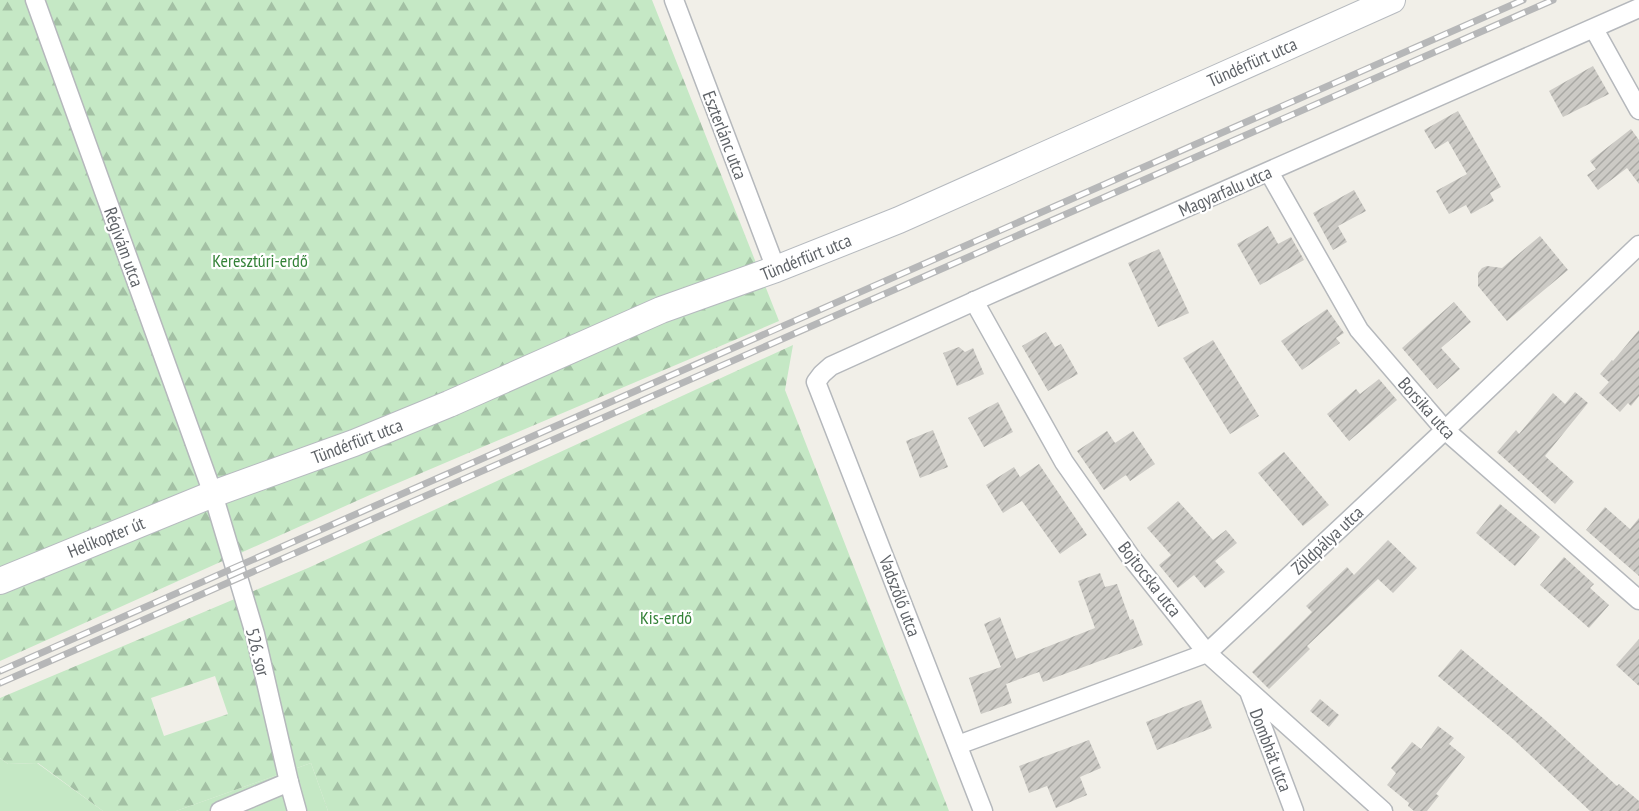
<svg xmlns="http://www.w3.org/2000/svg" width="1639" height="811" viewBox="0 0 1639 811" font-family="'PT Sans Narrow',sans-serif">
  <style>
    .green { fill: #c5e8c5 }
    .forest { fill: url(#forest-firs); fill-rule: evenodd }
    .building { fill: url(#building-hatch) }
    .lines { fill: none; stroke-linecap: round; stroke-linejoin: round }
    .street-casing { stroke: #b5b8bc; stroke-width: 21 }
    .secondary-casing { stroke: #b6babf; stroke-width: 28 }
    .street { stroke: #fff; stroke-width: 18 }
    .secondary { stroke: #fff; stroke-width: 26 }
    .rail-casing { stroke: #b6b7b8; stroke-width: 7 }
    .rail { stroke: #fff; stroke-width: 4.5; stroke-dasharray: 14; stroke-linecap: butt }
    .labels { text-anchor: middle; dominant-baseline: central; stroke-width: 4.5; stroke-linejoin: round; paint-order: stroke }
    .street-label { font-size: 18px; fill: #5f6368; stroke: #fff }
    .park-label { font-size: 18px; fill: #348238; stroke: #fff }
  </style>
  <defs>
    <pattern id="forest-firs" width="22" height="20" patternUnits="userSpaceOnUse" patternTransform="scale(1.5)"><rect width="22" height="20" fill="#c5e8c5"/><path d="M5 1l3.5 6h-7zM16 11l3.5 6h-7z" fill="#a3c0a4"/></pattern>
    <pattern id="building-hatch" width="6" height="6" patternUnits="userSpaceOnUse" patternTransform="scale(1.5)"><rect width="6" height="6" fill="#cccac5"/><path d="M-1 1l2-2M0 6l6-6M5 7l2-2" fill="none" stroke="#a9a8a4"/></pattern>
  </defs>
  <rect width="100%" height="100%" fill="#f1efe8"/>
  <g class="green">
    <polygon points="0,758 8,764 37,763 103,811 0,811"/>
    <polygon points="311,763 328,811 176,811"/>
  </g>
  <g class="forest">
    <polygon points="0,0 652,0 779,321 372,494 0,661"/>
    <path d="M793 345 785 390 949 811H328L311 763 176 811H103L38 763 8 764 0 758V698L308 568ZM215 676 228 714 164 736 151 698Z"/>
  </g>
  <g class="building">
    <polygon points="1593,66 1609,94 1563,117 1549,91"/>
    <polygon points="1458,111 1501,187 1490,193 1494,201 1471,214 1466,205 1449,214 1436,191 1467,174 1448,141 1435,149 1424,130"/>
    <polygon points="1631,129 1639,140 1639,184 1627,168 1598,190 1587,175 1596,169 1590,161"/>
    <polygon points="1354,190 1366,211 1338,226 1347,242 1333,250 1313,213"/>
    <polygon points="1268,226 1278,244 1291,237 1304,260 1260,285 1237,244"/>
    <polygon points="1540,236 1568,270 1507,321 1478,286 1478,273 1482,268 1487,266 1502,268"/>
    <polygon points="1159,249 1189,313 1158,327 1128,263"/>
    <polygon points="1454,302 1471,322 1441,348 1460,369 1437,389 1402,348"/>
    <polygon points="1327,309 1344,333 1336,338 1340,343 1302,370 1281,341"/>
    <polygon points="1639,330 1639,396 1631,406 1628,403 1620,412 1599,393 1609,382 1600,374 1612,360 1613,361"/>
    <polygon points="1046,332 1055,347 1061,344 1078,374 1048,391 1022,346"/>
    <polygon points="1213,340 1259,416 1230,434 1183,358"/>
    <polygon points="959,347 965,352 973,348 984,374 957,386 943,353"/>
    <polygon points="1379,379 1397,400 1349,441 1327,414 1356,389 1360,394"/>
    <polygon points="1575,392 1588,403 1545,456 1574,482 1555,504 1497,452 1516,430 1519,434 1553,393 1565,404"/>
    <polygon points="998,402 1013,432 984,447 968,418"/>
    <polygon points="933,430 948,467 920,478 906,441"/>
    <polygon points="1107,431 1115,443 1133,431 1155,464 1130,481 1126,475 1104,490 1077,451"/>
    <polygon points="1284,452 1329,505 1303,526 1258,473"/>
    <polygon points="1039,464 1087,535 1060,554 1022,501 1003,513 986,485 1014,467 1020,477"/>
    <polygon points="1178,501 1213,540 1226,530 1237,543 1215,561 1225,572 1205,588 1194,575 1178,588 1159,565 1171,555 1147,528"/>
    <polygon points="1500,504 1540,537 1515,566 1476,533"/>
    <polygon points="1605,507 1630,529 1639,518 1639,576 1586,530"/>
    <polygon points="1388,540 1417,568 1393,593 1378,579 1307,646 1310,649 1269,689 1252,672 1312,612 1306,606 1347,567 1354,575"/>
    <polygon points="1564,557 1594,584 1590,588 1609,605 1589,628 1540,585"/>
    <polygon points="1100,573 1105,587 1117,584 1130,620 1133,619 1143,645 1043,682 1039,672 1006,684 1012,703 981,714 969,678 1001,667 984,624 1000,617 1016,659 1095,628 1078,581"/>
    <polygon points="1639,639 1639,686 1616,665"/>
    <polygon points="1461,649 1544,719 1617,786 1619,784 1639,801 1639,811 1590,811 1514,740 1438,676"/>
    <polygon points="1320,699 1339,715 1329,727 1310,711"/>
    <polygon points="1201,700 1212,728 1157,750 1146,722"/>
    <polygon points="1438,726 1454,738 1449,744 1465,757 1436,794 1439,796 1427,811 1414,811 1408,806 1409,803 1387,785 1396,773 1391,768 1412,742 1421,749"/>
    <polygon points="1089,740 1101,768 1080,777 1087,795 1056,808 1047,786 1029,793 1019,766"/>
  </g>
  <g class="lines">
    <g class="street-casing">
      <g id="street">
        <polyline points="35,0 213,494 255,634 289,782 297,811"/>
        <polyline points="674,0 776,269"/>
        <polyline points="1594,29 1639,110"/>
        <polyline points="1269,172 1359,330 1445,430 1639,600"/>
        <polyline points="974,301 1064,462 1130,556 1207,653 1383,811"/>
        <polyline points="1250,694 1294,811"/>
        <polyline points="958,745 1207,653 1445,430 1639,245"/>
        <polyline points="220,811 289,782"/>
        <polyline points="983,811 816,382 822,374 831,366 988,295 1639,8"/>
      </g>
    </g>
    <g class="secondary-casing">
      <polyline id="secondary" points="0,581 213,494 354,443 449,404 661,310 776,269 899,220 1392,0"/>
    </g>
    <use href="#street" class="street"/>
    <use href="#secondary" class="secondary"/>
    <g class="rail-casing">
      <g id="rail">
        <polyline points="0,671 1523,0"/>
        <polyline points="0,683 1553,0"/>
      </g>
    </g>
    <use href="#rail" class="rail"/>
  </g>
  <g class="labels">
    <g class="street-label">
      <text transform="translate(1252 62) rotate(-24)">Tündérfürt utca</text>
      <text transform="translate(725 135) rotate(69)">Eszterlánc utca</text>
      <text transform="translate(1225 191) rotate(-24)">Magyarfalu utca</text>
      <text transform="translate(124 247) rotate(70)">Régivám utca</text>
      <text transform="translate(806 257) rotate(-22)">Tündérfürt utca</text>
      <text transform="translate(1427 408) rotate(48)">Borsika utca</text>
      <text transform="translate(357 441) rotate(-21)">Tündérfürt utca</text>
      <text transform="translate(106 537) rotate(-22)">Helikopter út</text>
      <text transform="translate(1327 540) rotate(-43)">Zöldpálya utca</text>
      <text transform="translate(1150 579) rotate(52)">Bojtocska utca</text>
      <text transform="translate(900 596) rotate(69)">Vadszőlő utca</text>
      <text transform="translate(258 652) rotate(76)">526. sor</text>
      <text transform="translate(1271 750) rotate(69)">Dombhát utca</text>
    </g>
    <g class="park-label">
      <text x="260" y="260">Keresztúri-erdő</text>
      <text x="666" y="617">Kis-erdő</text>
    </g>
  </g>
</svg>
